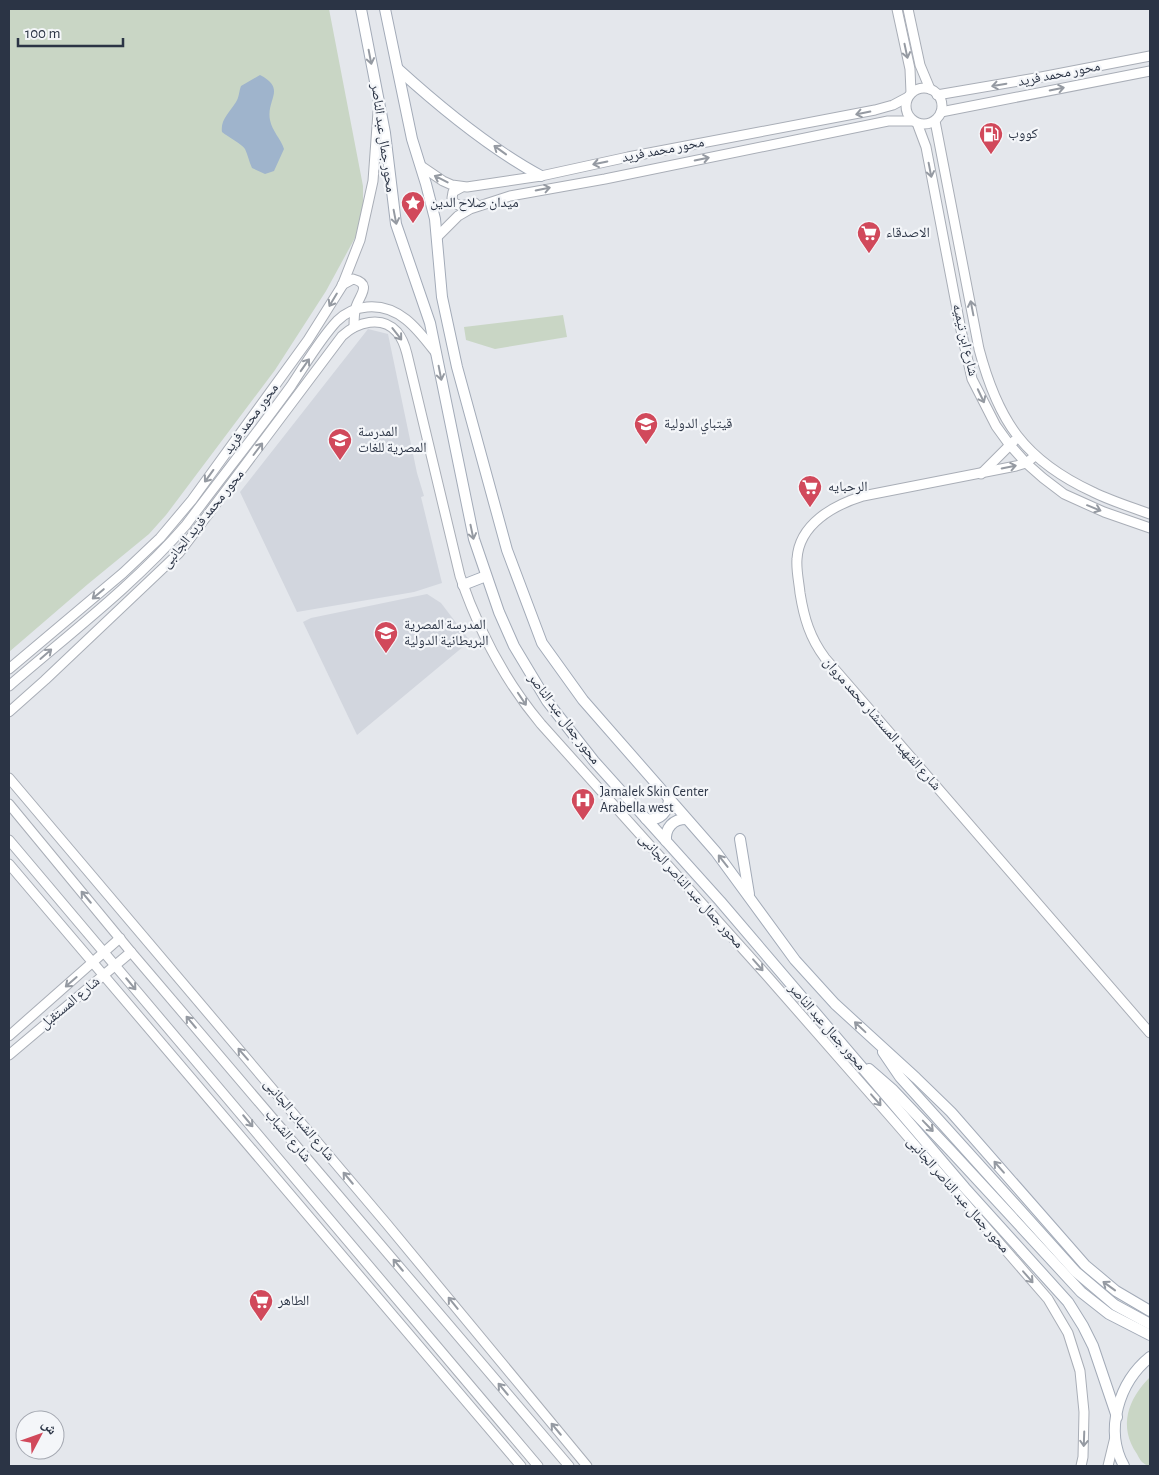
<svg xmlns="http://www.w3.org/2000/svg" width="1159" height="1475" viewBox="0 0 1159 1475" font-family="'Alegreya Sans','Noto Naskh Arabic',sans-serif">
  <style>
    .built { fill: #d2d6de }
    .green { fill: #c9d6c5 }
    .water { fill: #9fb4cc }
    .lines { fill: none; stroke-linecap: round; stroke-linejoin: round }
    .secondary-casing { stroke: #a9aeb7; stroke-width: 11 }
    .primary-casing { stroke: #a3abb8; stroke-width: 12 }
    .secondary { stroke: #fff; stroke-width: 9 }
    .primary { stroke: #fff; stroke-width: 10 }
    .oneway { stroke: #959aa2 }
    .labels { text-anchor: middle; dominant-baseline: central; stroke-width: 4.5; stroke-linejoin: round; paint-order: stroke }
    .street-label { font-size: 14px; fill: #2b3445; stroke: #f4f6f9 }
    .poi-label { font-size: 14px; fill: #2b3445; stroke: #f4f6f9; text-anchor: start }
  </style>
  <rect width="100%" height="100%" fill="#e4e7ec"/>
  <g class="built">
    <polygon points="368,329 388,334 417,473 424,496 421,497 442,583 414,592 297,612 240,492"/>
    <polygon points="427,594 441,603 470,641 357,735 303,622 311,618"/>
  </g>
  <g class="green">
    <polygon points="9,9 329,9 363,186 363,208 356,236 326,291 275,370 166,515 149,534 88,584 9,652"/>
    <polygon points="563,315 567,337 495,349 466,340 464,327"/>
    <path d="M1150 1377V1466C1143 1465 1140 1460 1137 1454 1118 1426 1128 1399 1150 1377Z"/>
  </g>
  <path class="water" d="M260 75C287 89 266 99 270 120 272 131 281 139 284 149L274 171 265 174 252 168C249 162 248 155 245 149 242 144 228 137 222 132 220 120 230 112 236 102 239 98 239 91 241 86Z"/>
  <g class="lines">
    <g class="secondary-casing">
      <g id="secondary">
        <polyline points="897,9 910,69 911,93"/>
        <polyline points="908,9 920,65 930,89"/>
        <circle cx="924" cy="106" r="18"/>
        <polyline points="937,95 1036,78 1150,56"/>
        <polyline points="941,112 1150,71"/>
        <path d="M935 121 979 349C998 421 1024 460 1093 492 1111 501 1131 507 1150 514"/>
        <polyline points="917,123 926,147 961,330 972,379 996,426 1009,444 1026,463 1043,478 1064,494 1104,512 1150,528"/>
        <polyline points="421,166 443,181 452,185 467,187 541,176 628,157 875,110 893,105 908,97"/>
        <polyline points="462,187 453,192 452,198 454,203 461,206 475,203"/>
        <polyline points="437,237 458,216 470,209 510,196 605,179 888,121 913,121"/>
        <path d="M342 285 353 279C373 284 359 296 356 307 354 313 354 320 354 327"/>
        <path d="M1035 456 1026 463 1016 466 863 496C834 505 799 524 797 559 796 570 799 582 800 593 804 618 810 638 825 658L1150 1033"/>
        <polyline points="981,474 1014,441"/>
        <polyline points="9,669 123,573 160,538 192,500 308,340 342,286 360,240 373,181 378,112"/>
        <path d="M9 686C69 634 134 585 186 525 221 478 257 433 291 386 305 365 320 339 337 321 345 313 356 308 367 307 400 304 419 331 436 353"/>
        <path d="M9 712 45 680 179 553 342 336C357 322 382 315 397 332 402 338 405 346 407 354L460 576C478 629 505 681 541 724L768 977 895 1122 1048 1299 1068 1333 1080 1371 1084 1412 1083 1457 1081 1466"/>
        <polyline points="9,778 386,1223 587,1466"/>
        <polyline points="9,804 131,952 569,1466"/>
        <polyline points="9,840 538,1466"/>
        <polyline points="9,864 521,1466"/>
        <polyline points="9,1036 120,938"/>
        <polyline points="9,1055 131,952"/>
        <polyline points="1108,1466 1115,1437"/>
      </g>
    </g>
    <g class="primary-casing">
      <g id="primary">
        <polyline points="361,9 385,133 396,224 430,323 474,539 499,612 514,646 547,701 594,761 720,901 965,1188 1068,1302 1083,1326 1093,1346 1117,1417"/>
        <polyline points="385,9 412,139 426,184 435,219 442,297 457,367 507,550 542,643 583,700 716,852 795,960 835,1004 916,1078 951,1112 1085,1265 1116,1291 1150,1311"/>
        <path d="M398 69C441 108 489 148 541 176"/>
        <polyline points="463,585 486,576"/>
        <path d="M646 819C660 821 669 812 669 797"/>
        <polyline points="740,839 749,894"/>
        <path d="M666 841C665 828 673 819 686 819"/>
        <polyline points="883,1052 900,1077 1076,1272 1115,1305 1150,1324"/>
        <polyline points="869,1069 892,1089 950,1150 1081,1292 1109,1314 1150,1335"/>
        <path d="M1124 1466C1104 1430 1119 1382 1150 1357"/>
      </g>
    </g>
    <use href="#secondary" class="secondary"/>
    <use href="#primary" class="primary"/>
  </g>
  <defs><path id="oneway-shaft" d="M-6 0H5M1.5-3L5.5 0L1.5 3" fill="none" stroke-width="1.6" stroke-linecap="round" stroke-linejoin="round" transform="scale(1.25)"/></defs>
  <g class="oneway">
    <use href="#oneway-shaft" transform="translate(906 51) rotate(78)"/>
    <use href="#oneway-shaft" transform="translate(370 57) rotate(79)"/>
    <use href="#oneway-shaft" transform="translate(999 85) rotate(170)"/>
    <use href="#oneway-shaft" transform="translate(1057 89) rotate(-11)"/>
    <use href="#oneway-shaft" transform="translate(863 113) rotate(169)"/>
    <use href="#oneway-shaft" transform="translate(500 150) rotate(-144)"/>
    <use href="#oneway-shaft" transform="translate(702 159) rotate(-12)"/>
    <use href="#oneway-shaft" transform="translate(600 163) rotate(168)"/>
    <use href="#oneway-shaft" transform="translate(930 170) rotate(79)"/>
    <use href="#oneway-shaft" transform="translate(441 179) rotate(-153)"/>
    <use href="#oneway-shaft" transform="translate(543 189) rotate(-11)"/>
    <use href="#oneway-shaft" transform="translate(395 217) rotate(79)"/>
    <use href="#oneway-shaft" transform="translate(333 300) rotate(121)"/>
    <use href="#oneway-shaft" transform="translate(972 308) rotate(-101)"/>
    <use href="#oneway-shaft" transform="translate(397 334) rotate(52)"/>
    <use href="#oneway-shaft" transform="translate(305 365) rotate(-55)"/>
    <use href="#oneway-shaft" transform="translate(440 373) rotate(79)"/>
    <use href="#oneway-shaft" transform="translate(981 396) rotate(65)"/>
    <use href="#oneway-shaft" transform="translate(258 449) rotate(-53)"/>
    <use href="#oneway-shaft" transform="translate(1009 467) rotate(-11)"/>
    <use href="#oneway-shaft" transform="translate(209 476) rotate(126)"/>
    <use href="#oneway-shaft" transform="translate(1094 508) rotate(22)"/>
    <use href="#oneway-shaft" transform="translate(472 532) rotate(78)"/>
    <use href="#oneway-shaft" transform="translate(98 594) rotate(140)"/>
    <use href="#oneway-shaft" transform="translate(46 654) rotate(-41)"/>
    <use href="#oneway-shaft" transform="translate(522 699) rotate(56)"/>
    <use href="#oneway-shaft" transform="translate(723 861) rotate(-128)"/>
    <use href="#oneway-shaft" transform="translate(86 897) rotate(-130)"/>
    <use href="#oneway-shaft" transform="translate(758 965) rotate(49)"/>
    <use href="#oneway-shaft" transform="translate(71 982) rotate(139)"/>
    <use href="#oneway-shaft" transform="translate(131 984) rotate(50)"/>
    <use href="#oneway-shaft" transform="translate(191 1022) rotate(-130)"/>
    <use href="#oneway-shaft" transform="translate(860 1027) rotate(-137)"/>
    <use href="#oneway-shaft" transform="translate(243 1054) rotate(-131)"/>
    <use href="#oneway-shaft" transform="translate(876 1100) rotate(49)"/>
    <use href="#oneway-shaft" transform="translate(248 1121) rotate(50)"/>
    <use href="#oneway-shaft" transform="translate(928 1126) rotate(46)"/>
    <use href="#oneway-shaft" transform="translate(999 1167) rotate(-131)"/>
    <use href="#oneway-shaft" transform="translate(348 1178) rotate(-130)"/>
    <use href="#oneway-shaft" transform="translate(398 1265) rotate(-130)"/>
    <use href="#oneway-shaft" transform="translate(1028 1277) rotate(49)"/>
    <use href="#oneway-shaft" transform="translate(1109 1286) rotate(-144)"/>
    <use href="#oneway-shaft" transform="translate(453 1303) rotate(-129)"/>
    <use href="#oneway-shaft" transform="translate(503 1389) rotate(-130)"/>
    <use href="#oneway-shaft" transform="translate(556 1429) rotate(-130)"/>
    <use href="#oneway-shaft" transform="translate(1084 1439) rotate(92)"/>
  </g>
  <defs>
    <g id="fuel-pin" transform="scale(1.25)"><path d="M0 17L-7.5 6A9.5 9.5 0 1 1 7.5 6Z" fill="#d1495b" stroke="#f4f6f9"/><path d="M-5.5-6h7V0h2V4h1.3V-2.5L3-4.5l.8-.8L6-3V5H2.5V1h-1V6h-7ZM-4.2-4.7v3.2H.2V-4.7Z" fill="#fff"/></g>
    <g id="sight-pin" transform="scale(1.25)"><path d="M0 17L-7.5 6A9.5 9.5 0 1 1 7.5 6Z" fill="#d1495b" stroke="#f4f6f9"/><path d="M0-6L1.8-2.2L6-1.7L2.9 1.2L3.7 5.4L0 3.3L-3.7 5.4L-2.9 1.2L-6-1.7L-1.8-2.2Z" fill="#fff"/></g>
    <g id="supermarket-pin" transform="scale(1.25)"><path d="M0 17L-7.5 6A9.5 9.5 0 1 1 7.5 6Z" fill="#d1495b" stroke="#f4f6f9"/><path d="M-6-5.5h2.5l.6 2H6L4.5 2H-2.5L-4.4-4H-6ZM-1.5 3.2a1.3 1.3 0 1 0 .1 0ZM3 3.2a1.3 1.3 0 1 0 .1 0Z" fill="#fff"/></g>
    <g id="school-pin" transform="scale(1.25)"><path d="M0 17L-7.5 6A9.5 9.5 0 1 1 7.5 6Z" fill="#d1495b" stroke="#f4f6f9"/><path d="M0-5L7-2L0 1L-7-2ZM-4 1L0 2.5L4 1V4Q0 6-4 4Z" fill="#fff"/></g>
    <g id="hospital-pin" transform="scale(1.25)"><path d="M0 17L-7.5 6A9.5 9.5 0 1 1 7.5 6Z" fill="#d1495b" stroke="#f4f6f9"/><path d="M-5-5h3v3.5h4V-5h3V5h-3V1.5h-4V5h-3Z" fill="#fff"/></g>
  </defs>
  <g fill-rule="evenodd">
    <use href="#fuel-pin" x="991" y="134"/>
    <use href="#sight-pin" x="413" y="203"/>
    <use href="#supermarket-pin" x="869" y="233"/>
    <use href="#school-pin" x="646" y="424"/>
    <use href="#school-pin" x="340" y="440"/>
    <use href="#supermarket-pin" x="810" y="487"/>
    <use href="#school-pin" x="386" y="633"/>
    <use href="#hospital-pin" x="583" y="800"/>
    <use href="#supermarket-pin" x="261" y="1301"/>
  </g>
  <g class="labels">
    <g class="street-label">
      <text transform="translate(1059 74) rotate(-11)">محور محمد فريد</text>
      <text transform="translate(383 138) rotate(82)">محور جمال عبد الناصر</text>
      <text transform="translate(663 150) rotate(-11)">محور محمد فريد</text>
      <text transform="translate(965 340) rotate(77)">شارع ابن تيميه</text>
      <text transform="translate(251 419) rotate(-54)">محور محمد فريد</text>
      <text transform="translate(203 519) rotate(-51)">محور محمد فريد الجانبى</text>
      <text transform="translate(564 719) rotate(53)">محور جمال عبد الناصر</text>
      <text transform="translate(882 724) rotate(49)">شارع الشهيد المستشار محمد مروان</text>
      <text transform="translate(691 891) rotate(48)">محور جمال عبد الناصر الجانبى</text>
      <text transform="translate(70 1003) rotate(-40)">شارع المستقبل</text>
      <text transform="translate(827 1027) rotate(49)">محور جمال عبد الناصر</text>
      <text transform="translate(299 1120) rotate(50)">شارع الشباب الجانبى</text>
      <text transform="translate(288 1136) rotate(50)">شارع الشباب</text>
      <text transform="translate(958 1195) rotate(49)">محور جمال عبد الناصر الجانبى</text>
    </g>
    <g class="poi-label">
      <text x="1008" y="134">كووب</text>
      <text x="430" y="203">ميدان صلاح الدين</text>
      <text x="886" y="233">الاصدقاء</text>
      <text x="664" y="424">قيتباي الدولية</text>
      <text x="358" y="432">المدرسة<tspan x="358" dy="16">المصرية للغات</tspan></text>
      <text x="828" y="487">الرحبايه</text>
      <text x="404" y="625">المدرسة المصرية<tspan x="404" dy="16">البريطانية الدولية</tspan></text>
      <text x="600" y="792">Jamalek Skin Center<tspan x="600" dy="16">Arabella west</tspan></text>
      <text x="278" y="1301">الطاهر</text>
    </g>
  </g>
  <rect width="1159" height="1475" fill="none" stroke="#2b3445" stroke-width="20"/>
  <g transform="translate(40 1435) rotate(49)"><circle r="24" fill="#f4f6f9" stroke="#a4a8b1"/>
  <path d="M0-4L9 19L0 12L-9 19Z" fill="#d1495b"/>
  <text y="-8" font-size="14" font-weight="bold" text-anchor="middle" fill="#2b3445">ش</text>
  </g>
  <path d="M18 38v8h105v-8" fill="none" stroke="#2b3445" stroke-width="2.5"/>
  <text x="25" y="38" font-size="15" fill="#2b3445" stroke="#f4f6f9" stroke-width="4" paint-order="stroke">100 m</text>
</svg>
